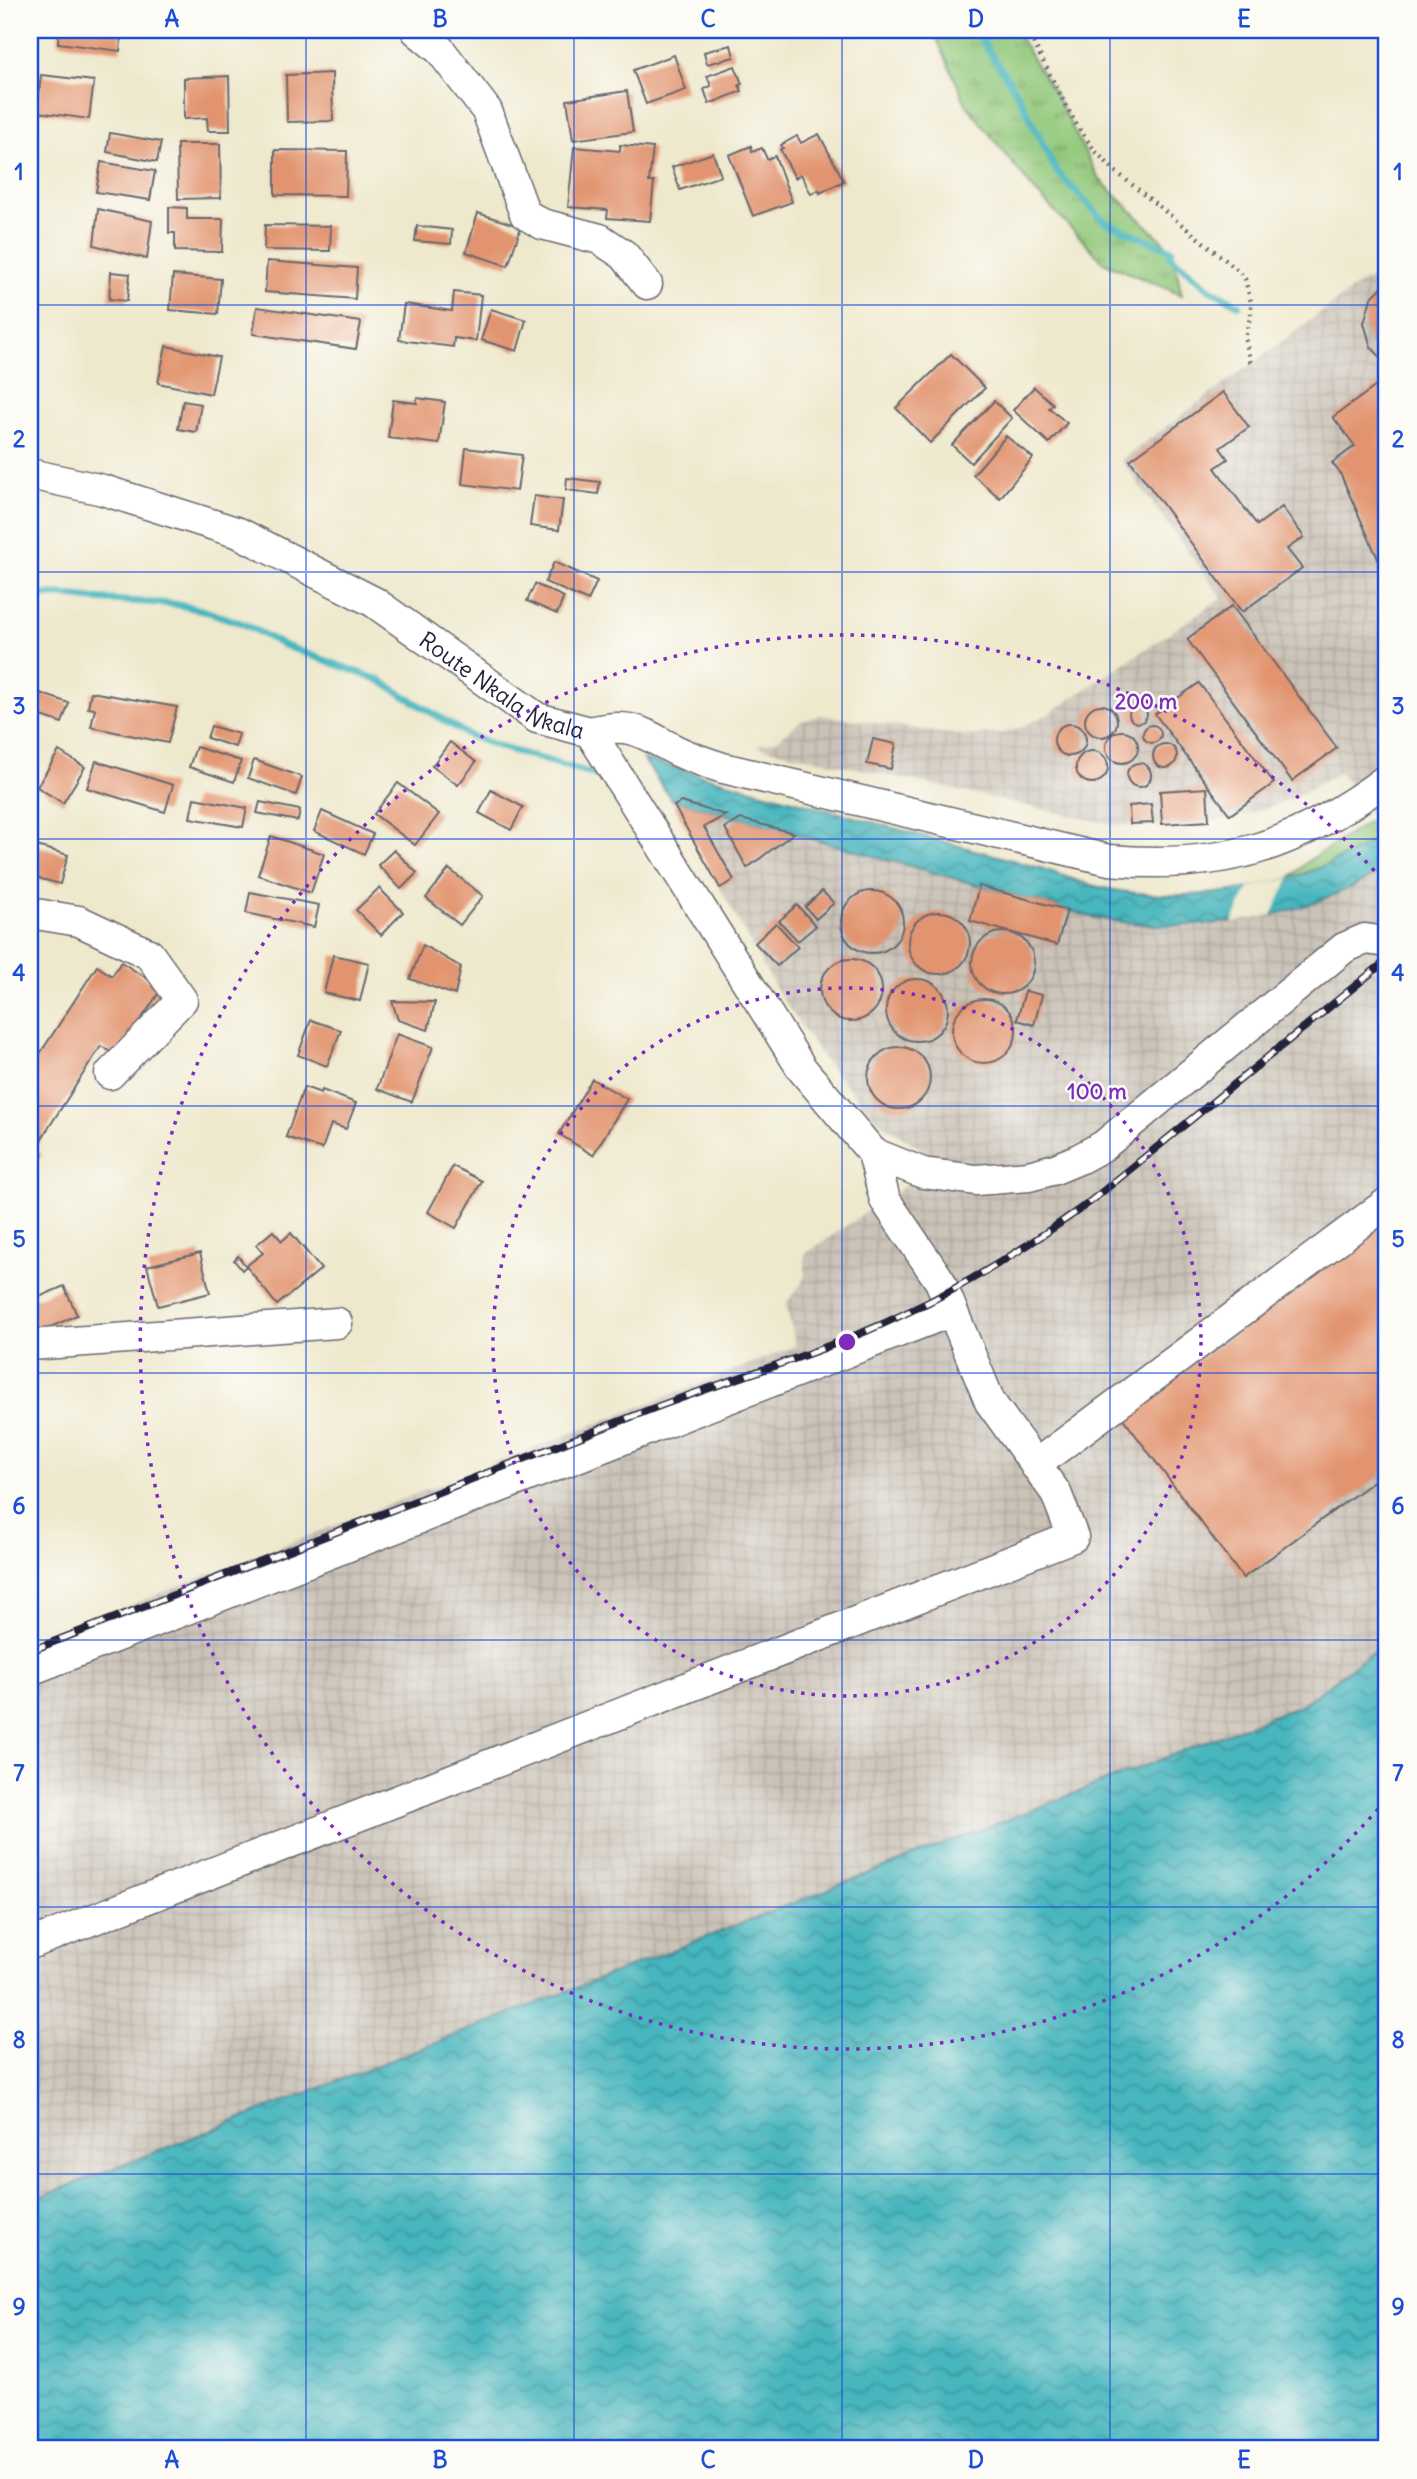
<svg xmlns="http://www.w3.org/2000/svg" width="1417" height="2479" viewBox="0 0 1417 2479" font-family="Delius,sans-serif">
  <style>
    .industrial { fill: url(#industrial-grid) }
    .grass { fill: url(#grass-tufts); stroke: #5a745a; stroke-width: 2 }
    .water { fill: url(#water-waves); stroke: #346c7c; stroke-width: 2 }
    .pier { fill: #eee8cc }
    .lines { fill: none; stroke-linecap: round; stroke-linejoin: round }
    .stream { stroke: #46b6be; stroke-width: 7 }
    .building { fill: #e29470 }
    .minor-casing { stroke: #69676e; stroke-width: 33 }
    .path { stroke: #69676e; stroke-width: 4.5; stroke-dasharray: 2 5; stroke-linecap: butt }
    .minor { stroke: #fff; stroke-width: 30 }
    .rail-casing { stroke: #22223b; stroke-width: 8 }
    .rail { stroke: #fdfcf7; stroke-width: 5; stroke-dasharray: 16; stroke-linecap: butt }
    .grid { fill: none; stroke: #1d4ed8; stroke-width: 2; stroke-opacity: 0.55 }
    .ring { fill: none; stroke: #7b2cbf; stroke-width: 3.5; stroke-dasharray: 3.5 7 }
    .labels { text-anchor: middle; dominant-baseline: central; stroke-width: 5; stroke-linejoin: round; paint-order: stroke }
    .street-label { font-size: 23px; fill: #22223b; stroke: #fdfcf7 }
    .centre { fill: #7b2cbf; stroke: #fdfcf7; stroke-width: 3.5 }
    .ring-label { font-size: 21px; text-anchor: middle; font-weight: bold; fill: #7b2cbf; stroke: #fdfcf7; stroke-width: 5; stroke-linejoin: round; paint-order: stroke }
    .neatline { fill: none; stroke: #1d4ed8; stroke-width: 2.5 }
    .grid-label { font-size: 23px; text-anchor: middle; font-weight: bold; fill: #1d4ed8 }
  </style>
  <defs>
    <pattern id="industrial-grid" width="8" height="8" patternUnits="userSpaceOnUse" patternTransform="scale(1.75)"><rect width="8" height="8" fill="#cbc3b8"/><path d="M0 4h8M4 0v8" fill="none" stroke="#aea79f"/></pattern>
    <pattern id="grass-tufts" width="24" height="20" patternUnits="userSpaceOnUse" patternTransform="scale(1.75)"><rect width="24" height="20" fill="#91c779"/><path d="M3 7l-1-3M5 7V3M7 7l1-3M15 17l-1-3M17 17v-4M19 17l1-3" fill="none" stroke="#76a164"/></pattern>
    <pattern id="water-waves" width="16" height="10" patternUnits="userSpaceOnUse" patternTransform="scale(1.75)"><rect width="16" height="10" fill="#46b6be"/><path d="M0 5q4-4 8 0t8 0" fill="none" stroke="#3a949c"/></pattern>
  </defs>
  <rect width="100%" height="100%" fill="#fdfcf7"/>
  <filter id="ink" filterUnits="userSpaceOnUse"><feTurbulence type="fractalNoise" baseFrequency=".0143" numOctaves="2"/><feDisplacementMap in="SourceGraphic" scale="14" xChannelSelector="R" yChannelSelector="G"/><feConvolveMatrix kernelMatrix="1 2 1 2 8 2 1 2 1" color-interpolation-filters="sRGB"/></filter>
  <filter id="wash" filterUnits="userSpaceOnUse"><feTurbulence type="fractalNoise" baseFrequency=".00686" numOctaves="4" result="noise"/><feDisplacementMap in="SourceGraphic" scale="28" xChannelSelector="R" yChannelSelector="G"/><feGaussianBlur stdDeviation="1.57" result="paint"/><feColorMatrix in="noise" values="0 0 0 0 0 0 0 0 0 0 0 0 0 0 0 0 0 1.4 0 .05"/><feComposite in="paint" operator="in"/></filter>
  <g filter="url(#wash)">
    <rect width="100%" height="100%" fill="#eee8cc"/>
    <g class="industrial">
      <polygon points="1387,272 1387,810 1375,819 1339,772 1293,798 1244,816 1180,827 1114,825 756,746 778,740 799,722 821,715 965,736 999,734 1017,729 1050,713 1222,598 1121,460 1361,283"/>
      <polygon points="671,799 1095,918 1133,924 1171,927 1210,926 1253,920 1287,912 1361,884 1387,869 1387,1641 1303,1704 30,2201 30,1644 796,1346 786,1304 805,1278 805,1254 918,1177 928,1153 878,1121 824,1060 776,989"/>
    </g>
    <g class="grass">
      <polygon points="933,30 1015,30 1057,98 1099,179 1172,250 1182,295 1105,263 1033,189 966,104"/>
      <path d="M1387 810V831C1358 852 1324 867 1290 878L1308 861Z"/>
    </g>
    <g class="water">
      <path d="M643 759C739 785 834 812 930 838 966 848 1002 857 1037 867 1059 874 1081 883 1103 888 1199 907 1307 888 1387 831V869C1294 922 1200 936 1095 918L671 799Z"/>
      <polygon points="1387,1641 1387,2449 30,2449 30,2201 1303,1704"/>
    </g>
    <polygon class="pier" points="1290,878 1271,916 1232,923 1249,888"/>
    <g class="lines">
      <g class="stream">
        <polyline points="975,30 1019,96 1056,171 1105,222 1172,250 1170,256 1210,289 1239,305"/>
        <polyline points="30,595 61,595 92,599 174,604 202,610 244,624 283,645 379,680 468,735 500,747 607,778"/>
      </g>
    </g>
    <g id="blocks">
      <g class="building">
        <polygon points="59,30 122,30 120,51 58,43"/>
        <polygon points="185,30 212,30 212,35"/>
        <polygon points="731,45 734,57 707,64 704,52"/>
        <polygon points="674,55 686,90 646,104 633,70"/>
        <polygon points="735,66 742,84 739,85 742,91 709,104 704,89 711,86 707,76"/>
        <polygon points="332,73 333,121 287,122 286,75"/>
        <polygon points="41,75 94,81 89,119 37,112"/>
        <polygon points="229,76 230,131 208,131 207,118 184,119 184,78"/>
        <polygon points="627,91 633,132 573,140 567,100"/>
        <polygon points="110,133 161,142 157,162 107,152"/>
        <polygon points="819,134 844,181 820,193 819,190 811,194 801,174 795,178 780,149 783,148 781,145 797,136 801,143"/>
        <polygon points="177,144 220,144 221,198 178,199"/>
        <polygon points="620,145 653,148 649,182 654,182 650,221 607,218 608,210 568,207 574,147 620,151"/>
        <polygon points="751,146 752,152 762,148 767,159 775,156 792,202 753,216 729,155"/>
        <polygon points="275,150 347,151 346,196 275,195"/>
        <polygon points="713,153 721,176 680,190 672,167"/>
        <polygon points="101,162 155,171 150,200 96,192"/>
        <polygon points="169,207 187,208 187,219 223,219 222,252 175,251 175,233 169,233"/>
        <polygon points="98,209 152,221 147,259 94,245"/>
        <polygon points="478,213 521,227 508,266 466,252"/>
        <polygon points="265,225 331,226 330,251 264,250"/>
        <polygon points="417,226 452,230 451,244 415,241"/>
        <polygon points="267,261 357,268 355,299 265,292"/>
        <polygon points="111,272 130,274 127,301 109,299"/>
        <polygon points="173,275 221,279 218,314 170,310"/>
        <polygon points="1387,282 1387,364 1371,347 1364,323 1371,298"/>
        <polygon points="454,292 481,295 476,341 454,338 453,347 399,340 404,304 452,311"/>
        <polygon points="257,307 361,322 356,349 253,334"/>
        <polygon points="491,309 526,320 517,351 481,340"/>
        <polygon points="166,346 219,357 211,394 158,383"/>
        <polygon points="951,354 985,388 930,443 896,408"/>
        <polygon points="1386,379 1387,381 1387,579 1340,473 1332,463 1355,446 1333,417"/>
        <polygon points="1034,387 1053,404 1049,408 1067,423 1049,443 1013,410"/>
        <polygon points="1223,392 1249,427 1220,448 1228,459 1215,468 1257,525 1282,507 1304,537 1287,549 1302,568 1242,612 1130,460"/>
        <polygon points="417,398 445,402 439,444 388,438 393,400 417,403"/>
        <polygon points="183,401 201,404 196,432 178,429"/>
        <polygon points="994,401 1012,418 971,463 952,445"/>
        <polygon points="1006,436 1033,458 1000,498 973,475"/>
        <polygon points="466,448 522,455 517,491 462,484"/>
        <polygon points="567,478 600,482 598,494 566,490"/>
        <polygon points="534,496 563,500 559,530 530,526"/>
        <polygon points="554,562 597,581 588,601 545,582"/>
        <polygon points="535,584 564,597 557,614 527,601"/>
        <polygon points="1232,606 1337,748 1292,781 1187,639"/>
        <polygon points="1199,683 1274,783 1230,815 1155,714"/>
        <polygon points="34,691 69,703 62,723 30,712 30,702"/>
        <polygon points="91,692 177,707 168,743 91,727 95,709 88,708"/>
        <circle cx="1138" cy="714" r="9"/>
        <circle cx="1101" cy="721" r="16"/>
        <circle cx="1070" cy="740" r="16"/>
        <circle cx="1152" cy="734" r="9"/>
        <polygon points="211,726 239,734 235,747 207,738"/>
        <circle cx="1122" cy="747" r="16"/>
        <polygon points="873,739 896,744 891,769 867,764"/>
        <polygon points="450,742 476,762 458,785 432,766"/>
        <circle cx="1165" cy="756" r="12"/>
        <polygon points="196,747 241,761 234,782 189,767"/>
        <polygon points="59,751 85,767 63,803 37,787"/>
        <circle cx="1092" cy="767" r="16"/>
        <polygon points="254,760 302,777 296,795 248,778"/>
        <polygon points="96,761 173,785 165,812 87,788"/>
        <circle cx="1139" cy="775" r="12"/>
        <polygon points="398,783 439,814 415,845 374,814"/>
        <polygon points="1207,788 1209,821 1162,824 1160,791"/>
        <polygon points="491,790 523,807 511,830 479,813"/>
        <polygon points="194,798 247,808 243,827 190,818"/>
        <polygon points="260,802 300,810 298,821 257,813"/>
        <polygon points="681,802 726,815 704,827 734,880 720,888 674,806"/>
        <polygon points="1151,804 1153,823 1130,824 1129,806"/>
        <polygon points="322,811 373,834 364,854 314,831"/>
        <polygon points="741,819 794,833 747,868 725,828"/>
        <polygon points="271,836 324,854 311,893 258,875"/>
        <polygon points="30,844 68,855 60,884 30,876"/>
        <polygon points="394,850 417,873 401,889 378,865"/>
        <polygon points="449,869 483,896 460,925 426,898"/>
        <polygon points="979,886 1067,910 1057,945 970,921"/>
        <polygon points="379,888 403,912 381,935 356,910"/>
        <circle cx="872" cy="922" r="31"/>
        <polygon points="822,891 834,903 816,919 805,907"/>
        <polygon points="250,892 319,905 314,927 246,913"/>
        <polygon points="797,905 816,926 798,941 779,921"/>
        <circle cx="939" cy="943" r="31"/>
        <polygon points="776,923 798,947 777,966 755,943"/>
        <circle cx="1003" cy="963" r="31"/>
        <polygon points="423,945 461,967 455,995 410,979"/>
        <polygon points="333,955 369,963 360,1001 324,993"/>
        <circle cx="851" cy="990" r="31"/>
        <polygon points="121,962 162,988 117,1056 101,1046 35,1149 42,1154 30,1173 30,1069 97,966 112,976"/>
        <circle cx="917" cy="1010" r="31"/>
        <polygon points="1025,991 1042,995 1034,1025 1017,1020"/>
        <circle cx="984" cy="1031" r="32"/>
        <polygon points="392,1001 435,1002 428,1030 398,1020"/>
        <polygon points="311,1020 341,1030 327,1066 298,1055"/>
        <polygon points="397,1034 433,1047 412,1102 377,1089"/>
        <circle cx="899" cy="1078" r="31"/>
        <polygon points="592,1079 627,1099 593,1155 559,1134"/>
        <polygon points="304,1087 321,1093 322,1090 356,1103 346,1129 331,1124 322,1149 286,1137"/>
        <polygon points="453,1166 482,1181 456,1228 428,1212"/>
        <polygon points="1387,1221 1387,1471 1243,1578 1122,1417"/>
        <polygon points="273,1231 282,1241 291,1233 321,1269 277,1305 246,1266 242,1270 234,1260 238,1256 246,1266 263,1253 256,1245"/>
        <polygon points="200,1253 210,1293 158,1306 147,1266"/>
        <polygon points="64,1286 77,1315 38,1333 30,1316 30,1301"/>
      </g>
    </g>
  </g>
  <g filter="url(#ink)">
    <use href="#blocks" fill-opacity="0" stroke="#69676e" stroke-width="2"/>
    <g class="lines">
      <g class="minor-casing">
        <g id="minor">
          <polyline points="416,30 440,50 487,111 525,214 542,224 600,239 624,255 647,284"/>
          <path id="s1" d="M30 474 103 490 239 533 374 602 537 718 590 732 802 1069 873 1153"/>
          <path d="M590 732C632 721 642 733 677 751 692 758 707 763 723 768L1109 860C1222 870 1296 847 1387 779"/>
          <polyline points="30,913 79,921 149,954 182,1000 110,1074"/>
          <polyline points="30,1345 337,1323"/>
          <polyline points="1035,1465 1387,1203"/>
          <polyline points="30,1670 952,1311"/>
          <polyline points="30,1944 1073,1537 1056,1493 990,1402 940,1281 885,1200 873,1153 923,1173 976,1180 1029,1176 1055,1169 1079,1159 1103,1146 1344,948 1365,939 1387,942"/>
        </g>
      </g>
      <polyline class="path" points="1027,30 1065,104 1079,129 1096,152 1115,171 1238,270 1245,279 1251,302 1251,314 1245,338 1251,364"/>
      <use href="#minor" class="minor"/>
      <g class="rail-casing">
        <path id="rail" d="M30 1651C232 1572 434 1494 636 1415 724 1380 817 1356 902 1315 969 1284 1031 1245 1091 1201L1387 960"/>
      </g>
      <use href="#rail" class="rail"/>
    </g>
  </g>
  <path class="grid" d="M306 30V2449M574 30V2449M842 30V2449M1110 30V2449M30 305H1387M30 572H1387M30 839H1387M30 1106H1387M30 1373H1387M30 1640H1387M30 1907H1387M30 2174H1387"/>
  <g class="ring">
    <circle cx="847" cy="1342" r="354"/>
    <path d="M1385 1801A707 707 0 1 1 1385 883"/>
  </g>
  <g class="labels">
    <g class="street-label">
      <text stroke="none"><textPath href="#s1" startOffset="523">Route Nkala Nkala</textPath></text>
    </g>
  </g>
  <circle cx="847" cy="1342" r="10" class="centre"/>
  <g class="ring-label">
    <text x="1146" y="709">200 m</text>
    <text x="1097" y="1099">100 m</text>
  </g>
  <rect width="1417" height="2479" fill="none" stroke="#fdfcf7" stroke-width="77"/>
  <rect x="38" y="38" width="1340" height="2402" class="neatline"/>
  <g class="grid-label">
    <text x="172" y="27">A</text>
    <text x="440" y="27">B</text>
    <text x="708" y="27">C</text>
    <text x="976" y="27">D</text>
    <text x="1244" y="27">E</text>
    <text x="19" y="180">1</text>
    <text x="1398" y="180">1</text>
    <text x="19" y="447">2</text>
    <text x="1398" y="447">2</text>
    <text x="19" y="714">3</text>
    <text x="1398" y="714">3</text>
    <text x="19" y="981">4</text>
    <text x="1398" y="981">4</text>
    <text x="19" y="1247">5</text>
    <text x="1398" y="1247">5</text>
    <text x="19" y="1514">6</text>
    <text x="1398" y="1514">6</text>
    <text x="19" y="1781">7</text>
    <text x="1398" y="1781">7</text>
    <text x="19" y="2048">8</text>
    <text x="1398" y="2048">8</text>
    <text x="19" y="2315">9</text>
    <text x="1398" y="2315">9</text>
    <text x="172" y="2468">A</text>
    <text x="440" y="2468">B</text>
    <text x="708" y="2468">C</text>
    <text x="976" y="2468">D</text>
    <text x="1244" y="2468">E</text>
  </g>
</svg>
